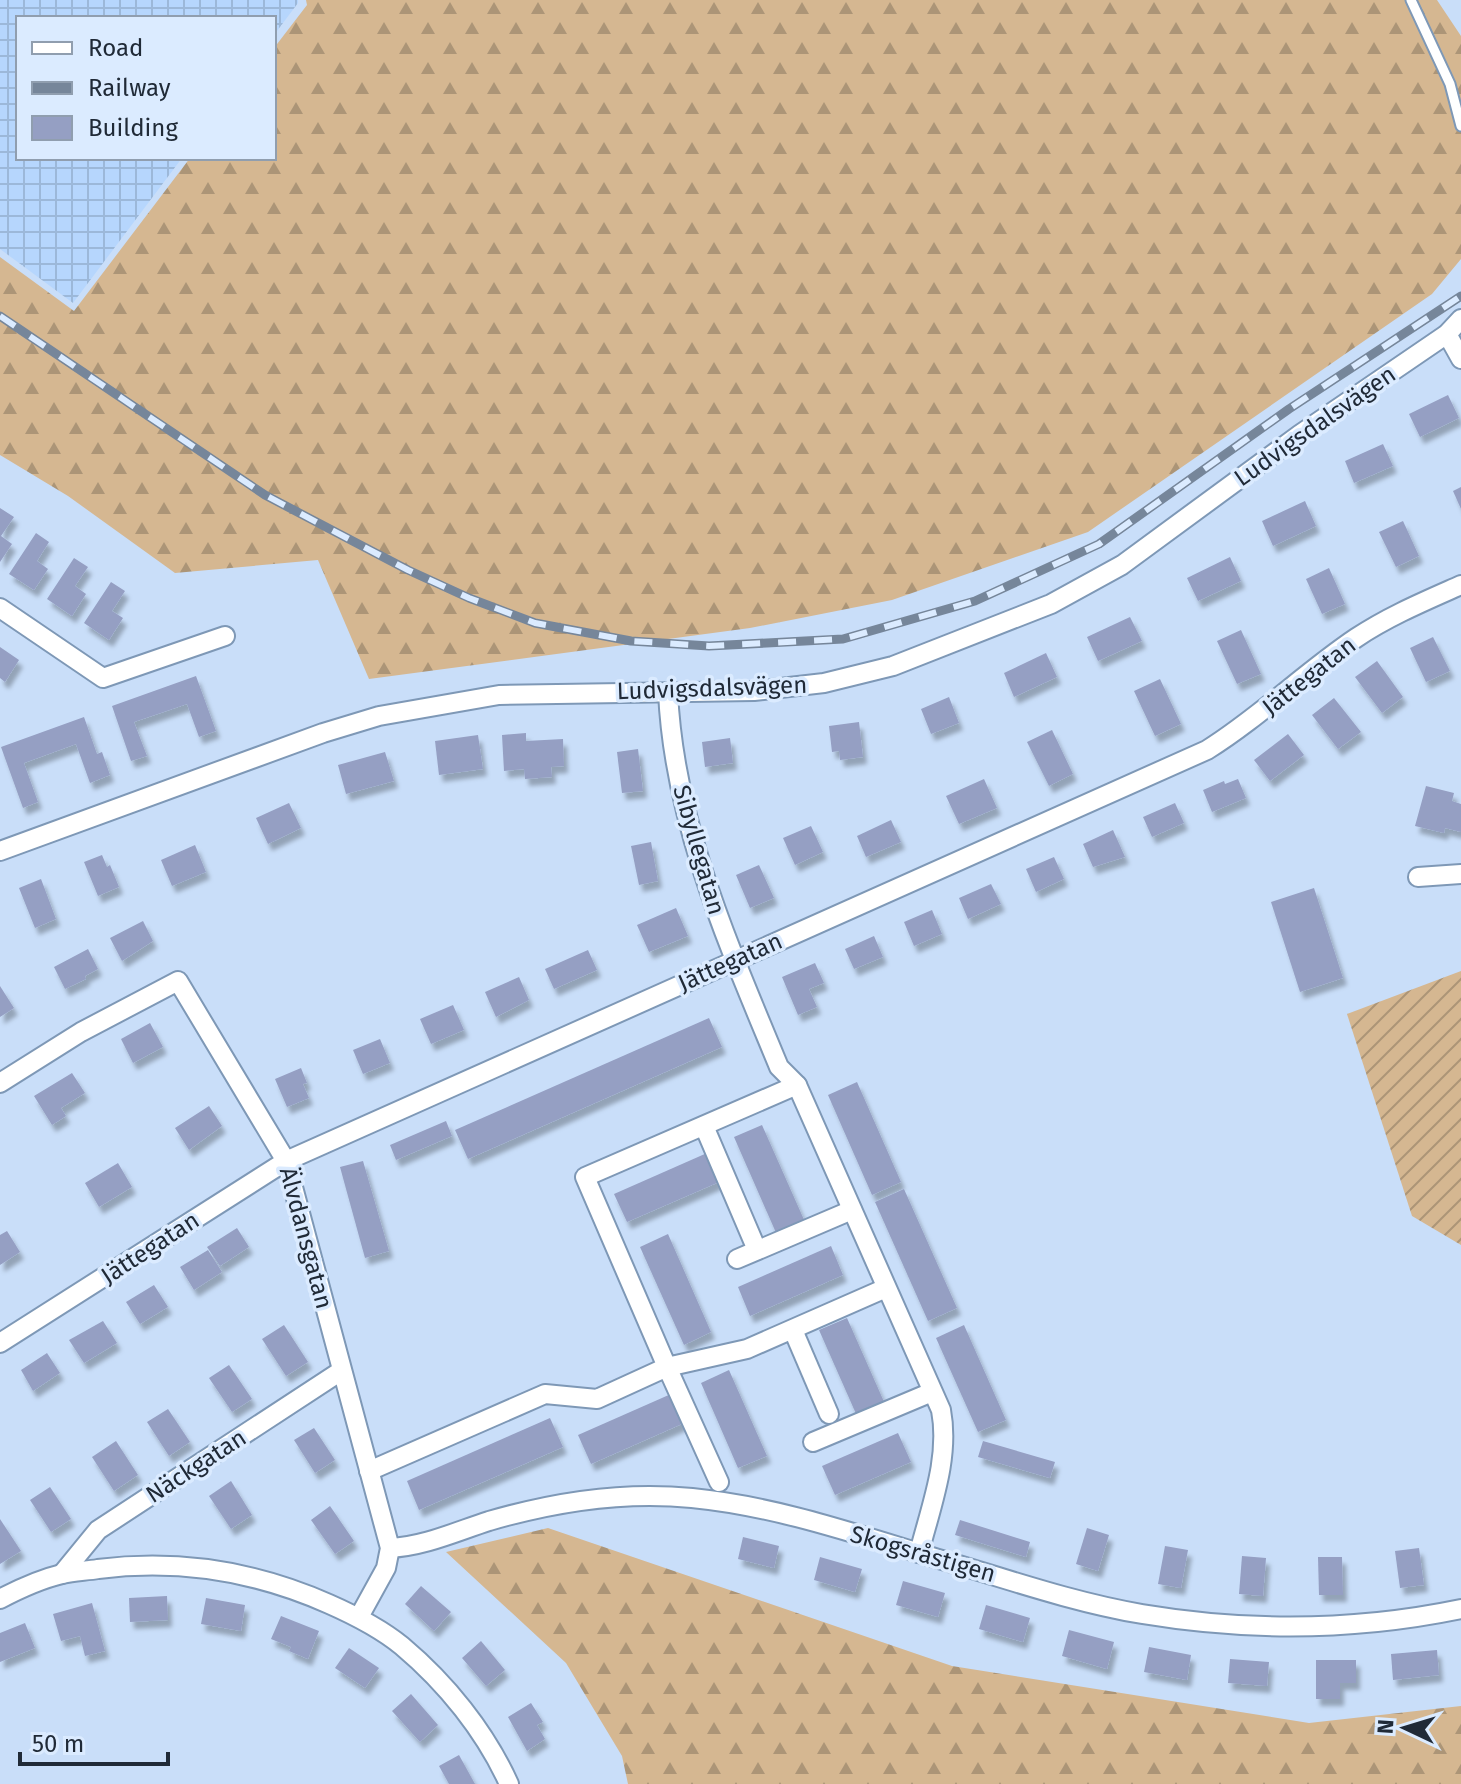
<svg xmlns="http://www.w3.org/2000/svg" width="1461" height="1784" viewBox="0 0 1461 1784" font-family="'Fira Sans',sans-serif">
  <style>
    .industrial { fill: url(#industrial-grid) }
    .forest { fill: url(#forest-firs) }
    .garden { fill: url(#garden-furrows) }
    .building { fill: #959fc3; filter: url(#shadow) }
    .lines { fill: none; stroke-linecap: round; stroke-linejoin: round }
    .service-casing { stroke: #7e98b6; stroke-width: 13 }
    .minor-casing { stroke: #7e98b6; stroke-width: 22 }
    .service { stroke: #fff; stroke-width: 9 }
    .minor { stroke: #fff; stroke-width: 18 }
    .rail-casing { stroke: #76869a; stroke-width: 9 }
    .rail { stroke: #dbebff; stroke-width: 6; stroke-dasharray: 18; stroke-linecap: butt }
    .labels { text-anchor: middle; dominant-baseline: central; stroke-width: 7; stroke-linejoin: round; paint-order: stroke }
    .street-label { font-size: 24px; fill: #202a37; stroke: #dbebff }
  </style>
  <defs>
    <pattern id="industrial-grid" width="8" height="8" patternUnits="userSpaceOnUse" patternTransform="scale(2)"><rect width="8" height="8" fill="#b6d6fd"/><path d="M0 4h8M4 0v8" fill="none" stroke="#9cb8d9"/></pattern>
    <pattern id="forest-firs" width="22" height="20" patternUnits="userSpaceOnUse" patternTransform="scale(2)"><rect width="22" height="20" fill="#d5b791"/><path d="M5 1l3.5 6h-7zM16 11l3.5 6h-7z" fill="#ac9577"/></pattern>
    <pattern id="garden-furrows" width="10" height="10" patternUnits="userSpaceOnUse" patternTransform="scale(2)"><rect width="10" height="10" fill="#d5b791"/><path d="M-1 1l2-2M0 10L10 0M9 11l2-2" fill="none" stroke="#ac9577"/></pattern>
    <filter id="shadow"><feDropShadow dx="4" dy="7" stdDeviation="2" flood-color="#0004"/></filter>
  </defs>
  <rect width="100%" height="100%" fill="#c9def9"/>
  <polygon class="industrial" points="0,0 298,0 298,3 274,35 274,18 18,18 18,158 182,158 73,303 0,249"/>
  <g class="forest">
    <polygon points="306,0 1437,0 1461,36 1461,259 1432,294 1088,532 892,600 750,628 369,679 318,560 175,573 68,496 0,455 0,257 74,311 190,158 274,158 274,48 307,5"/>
    <polygon points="548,1528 952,1666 1309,1723 1461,1706 1461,1784 628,1784 622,1756 566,1663 446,1552"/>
  </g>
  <polygon class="garden" points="1461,971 1461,1245 1412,1216 1347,1014"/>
  <g class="building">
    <polygon points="1448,395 1459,418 1420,437 1409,414"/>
    <polygon points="1383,444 1393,466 1354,483 1345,461"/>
    <polygon points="1461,487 1461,509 1453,491"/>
    <polygon points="1305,501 1316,526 1273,546 1262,521"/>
    <polygon points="0,508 14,517 1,536 12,544 0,562"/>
    <polygon points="1403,521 1419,556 1396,567 1379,532"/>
    <polygon points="36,533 49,542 37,561 48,569 34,590 9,574"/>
    <polygon points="1230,557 1241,581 1198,601 1187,578"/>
    <polygon points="74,558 88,567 75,586 86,594 72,616 47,599"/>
    <polygon points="1329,568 1345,604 1322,614 1306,579"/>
    <polygon points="111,582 125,591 112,611 123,618 109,640 84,623"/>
    <polygon points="1130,617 1142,641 1098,661 1087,637"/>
    <polygon points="1241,630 1261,674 1237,684 1217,641"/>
    <polygon points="1433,637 1450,671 1426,682 1410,648"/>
    <polygon points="0,647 19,660 5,682 0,678"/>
    <polygon points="1046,653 1057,677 1014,697 1004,673"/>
    <polygon points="1377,661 1403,697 1382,713 1355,677"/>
    <polygon points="196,676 216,731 199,737 187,704 134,722 147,756 131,761 112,706"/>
    <polygon points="1160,679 1181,724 1155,736 1134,691"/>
    <polygon points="949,697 959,723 931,734 921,709"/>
    <polygon points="1334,698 1361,732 1338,749 1312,715"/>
    <polygon points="84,717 97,754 102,752 110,775 90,783 76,744 24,763 38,802 23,808 1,747"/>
    <polygon points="859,722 863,757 840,760 839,751 832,752 829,726"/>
    <polygon points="1052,730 1073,774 1049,786 1027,742"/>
    <polygon points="526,733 526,741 563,739 564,766 551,767 552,777 525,779 524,769 504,771 502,735"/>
    <polygon points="1288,734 1304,755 1270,781 1254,760"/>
    <polygon points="478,735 483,769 439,775 435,741"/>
    <polygon points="730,738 733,763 705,767 702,742"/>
    <polygon points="638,749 643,791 622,793 617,752"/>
    <polygon points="385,752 394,781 346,794 338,765"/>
    <polygon points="984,779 997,808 959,824 946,796"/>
    <polygon points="1238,779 1246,798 1212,812 1203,790 1224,781 1225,784"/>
    <polygon points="1426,786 1454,793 1452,801 1461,804 1461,832 1445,828 1444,833 1415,826"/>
    <polygon points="289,803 301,828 268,844 256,818"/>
    <polygon points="1175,803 1184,823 1152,837 1143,817"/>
    <polygon points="891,820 901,842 866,857 857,836"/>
    <polygon points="811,826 823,852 795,865 783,838"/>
    <polygon points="1113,830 1125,857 1093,867 1083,844"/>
    <polygon points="651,842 658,881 639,885 631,846"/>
    <polygon points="195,845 206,872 172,886 161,860"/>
    <polygon points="102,855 107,867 110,865 119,887 98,896 84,862"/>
    <polygon points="1054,857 1064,879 1036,892 1026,869"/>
    <polygon points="759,865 774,898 750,908 736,875"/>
    <polygon points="41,879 56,919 35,928 19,888"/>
    <polygon points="991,884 1001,904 968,919 959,898"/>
    <polygon points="1314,888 1343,978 1300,992 1271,902"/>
    <polygon points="676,908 688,936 649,952 637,925"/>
    <polygon points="932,910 942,934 914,946 904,922"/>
    <polygon points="143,921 153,941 122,961 110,938"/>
    <polygon points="874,936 883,957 854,969 845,949"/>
    <polygon points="88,949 98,969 85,976 86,979 65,989 54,967"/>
    <polygon points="588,950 597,970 554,989 545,969"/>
    <polygon points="815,963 824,983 809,989 817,1007 798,1015 782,977"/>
    <polygon points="519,977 529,1000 496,1017 485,992"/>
    <polygon points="0,986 14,1008 0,1017"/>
    <polygon points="453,1005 464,1030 431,1044 420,1019"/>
    <polygon points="709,1018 722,1047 468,1159 455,1130"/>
    <polygon points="150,1023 163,1047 133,1063 121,1039"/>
    <polygon points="380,1039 390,1063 363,1074 353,1050"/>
    <polygon points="301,1068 307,1083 303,1084 309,1098 287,1107 275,1079"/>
    <polygon points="72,1073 85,1093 61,1108 66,1116 52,1125 34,1096"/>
    <polygon points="857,1082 901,1182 872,1195 828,1095"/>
    <polygon points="209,1106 222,1126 189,1150 175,1128"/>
    <polygon points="446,1121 452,1136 396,1160 390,1145"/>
    <polygon points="762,1125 805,1222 777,1235 734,1137"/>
    <polygon points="707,1153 719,1182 627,1222 614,1194"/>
    <polygon points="363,1161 389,1251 365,1258 340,1167"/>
    <polygon points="118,1163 132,1187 99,1207 85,1183"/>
    <polygon points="904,1189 957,1308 928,1321 875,1202"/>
    <polygon points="237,1228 249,1247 220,1266 207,1247"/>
    <polygon points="7,1231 20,1252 0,1265 0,1235"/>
    <polygon points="668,1234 711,1332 684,1345 640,1247"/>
    <polygon points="831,1246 843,1275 750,1316 738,1287"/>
    <polygon points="208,1250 222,1272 194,1290 180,1267"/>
    <polygon points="154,1285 168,1307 140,1324 126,1302"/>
    <polygon points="847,1318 885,1404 857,1416 819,1330"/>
    <polygon points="103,1321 117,1343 84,1363 69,1340"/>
    <polygon points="284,1325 308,1362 286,1376 262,1339"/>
    <polygon points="964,1325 1006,1420 978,1432 936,1338"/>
    <polygon points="47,1353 60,1373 33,1391 21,1370"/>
    <polygon points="229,1365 252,1399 232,1412 209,1378"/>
    <polygon points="729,1370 767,1456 738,1468 701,1383"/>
    <polygon points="671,1394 684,1423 591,1464 578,1435"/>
    <polygon points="168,1409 190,1442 169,1456 147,1422"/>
    <polygon points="550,1418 563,1447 419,1510 407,1481"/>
    <polygon points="314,1428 335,1460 315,1473 294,1440"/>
    <polygon points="898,1433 911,1462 835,1495 822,1466"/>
    <polygon points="116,1441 138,1475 114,1491 92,1457"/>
    <polygon points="983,1441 1055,1462 1050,1478 978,1457"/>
    <polygon points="231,1481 252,1515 231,1529 209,1496"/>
    <polygon points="50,1487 71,1519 51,1532 30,1500"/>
    <polygon points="330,1506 354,1541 335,1554 311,1520"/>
    <polygon points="0,1519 21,1551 0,1564"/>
    <polygon points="960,1520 1030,1542 1026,1557 955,1535"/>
    <polygon points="1087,1528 1109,1535 1098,1571 1076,1564"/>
    <polygon points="743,1537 779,1546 774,1568 738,1559"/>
    <polygon points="1165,1546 1188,1550 1181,1588 1158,1584"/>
    <polygon points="1419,1548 1424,1585 1400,1588 1395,1551"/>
    <polygon points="1242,1556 1266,1558 1263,1596 1239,1594"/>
    <polygon points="820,1557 862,1569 855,1592 814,1580"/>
    <polygon points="1318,1557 1342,1557 1343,1595 1319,1595"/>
    <polygon points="903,1581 945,1593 938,1617 896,1605"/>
    <polygon points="421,1586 451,1612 434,1631 405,1604"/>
    <polygon points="167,1596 168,1620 130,1622 129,1598"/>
    <polygon points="206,1598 245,1605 241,1631 201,1624"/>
    <polygon points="92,1603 105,1651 85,1656 80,1636 61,1641 53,1614"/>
    <polygon points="986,1605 1030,1618 1023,1642 979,1629"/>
    <polygon points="281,1616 319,1631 308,1659 289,1651 291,1647 271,1639"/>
    <polygon points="25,1623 35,1648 0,1662 0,1633"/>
    <polygon points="1069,1630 1114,1642 1107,1669 1062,1656"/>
    <polygon points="481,1641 505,1670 486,1686 462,1658"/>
    <polygon points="1149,1647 1191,1655 1187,1680 1144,1672"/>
    <polygon points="349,1648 379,1668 365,1688 335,1668"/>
    <polygon points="1437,1650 1439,1675 1393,1680 1391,1654"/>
    <polygon points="1230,1659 1269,1662 1267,1686 1228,1683"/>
    <polygon points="1316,1660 1356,1660 1356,1683 1340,1683 1340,1699 1316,1699"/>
    <polygon points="411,1694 438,1725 420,1742 392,1711"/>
    <polygon points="531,1703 543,1722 537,1725 545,1739 527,1751 508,1717"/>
    <polygon points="459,1755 475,1784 449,1784 439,1766"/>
  </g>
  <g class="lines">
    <g class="service-casing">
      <polyline id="service" points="1411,0 1450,84 1461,126"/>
    </g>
    <g class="minor-casing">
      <g id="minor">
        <polyline points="1447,334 1461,359"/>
        <polyline points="0,608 103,678 225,636"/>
        <path d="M668 692C674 824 729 946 779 1067L797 1085 941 1410C950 1458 931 1506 919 1553"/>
        <polyline points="0,851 323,733 379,716 499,695 754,691 824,683 893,666 1051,604 1122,565 1299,435 1447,334 1461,319"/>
        <polyline points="1418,877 1461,874"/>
        <polyline points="0,1083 81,1032 178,981 286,1161 390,1548 386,1568 359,1617"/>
        <polyline points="797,1085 585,1177 667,1367 747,1349 886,1288"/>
        <polyline points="704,1126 757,1250"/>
        <polyline points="737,1259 852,1210"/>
        <polyline points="793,1330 829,1414"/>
        <path d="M0 1343 286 1161 1207 750C1260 717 1304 673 1356 638 1389 616 1425 601 1461 585"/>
        <polyline points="813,1442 932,1392"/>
        <polyline points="369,1471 545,1394 597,1399 667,1367 719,1482"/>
        <path d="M390 1548C425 1546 455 1532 489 1521 554 1502 623 1491 692 1498 774 1506 853 1533 932 1557 1001 1577 1071 1602 1142 1614 1250 1632 1355 1631 1461 1609"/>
        <polyline points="62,1574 98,1530 341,1371"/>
        <path d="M0 1599C19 1589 41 1579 62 1574 73 1571 86 1571 98 1569 178 1559 255 1571 329 1604 354 1615 380 1628 402 1646 446 1683 485 1731 509 1784"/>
      </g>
    </g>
    <use href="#service" class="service"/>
    <use href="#minor" class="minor"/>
    <g class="rail-casing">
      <polyline id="rail" points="0,316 265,495 408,570 469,598 535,623 631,641 709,646 843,639 975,601 1099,544 1289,409 1461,296"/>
    </g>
    <use href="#rail" class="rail"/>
  </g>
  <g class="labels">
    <g class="street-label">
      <text transform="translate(1315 426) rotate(-35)">Ludvigsdalsvägen</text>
      <text transform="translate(1309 676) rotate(-38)">Jättegatan</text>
      <text transform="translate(712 688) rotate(-2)">Ludvigsdalsvägen</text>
      <text transform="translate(699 850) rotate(74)">Sibyllegatan</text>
      <text transform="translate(730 962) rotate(-24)">Jättegatan</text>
      <text transform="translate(306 1238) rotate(75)">Älvdansgatan</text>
      <text transform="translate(150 1248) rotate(-33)">Jättegatan</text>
      <text transform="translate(196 1466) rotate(-33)">Näckgatan</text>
      <text transform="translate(923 1554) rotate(16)">Skogsråstigen</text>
    </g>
  </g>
  <rect x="16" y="16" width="260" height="144" fill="#dbebff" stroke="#909eaf" stroke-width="2"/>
  <rect x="32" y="42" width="40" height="12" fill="#ffffff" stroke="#909eaf" stroke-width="2"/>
  <text x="88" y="56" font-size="24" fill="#202a37">Road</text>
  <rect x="32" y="82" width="40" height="12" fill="#76869a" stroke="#909eaf" stroke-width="2"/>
  <text x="88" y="96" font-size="24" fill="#202a37">Railway</text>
  <rect x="32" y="116" width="40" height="24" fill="#959fc3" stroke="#909eaf" stroke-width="2"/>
  <text x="88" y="136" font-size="24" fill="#202a37">Building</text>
  <g transform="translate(1405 1728) rotate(274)" stroke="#dbebff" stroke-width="6" paint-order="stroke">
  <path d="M0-6L14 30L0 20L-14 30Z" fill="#202a37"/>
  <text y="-12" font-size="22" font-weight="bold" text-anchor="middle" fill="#202a37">N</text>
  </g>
  <path d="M20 1752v12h148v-12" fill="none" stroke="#202a37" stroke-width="4"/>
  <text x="32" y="1752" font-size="24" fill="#202a37" stroke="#dbebff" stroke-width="6" paint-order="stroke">50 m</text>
</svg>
